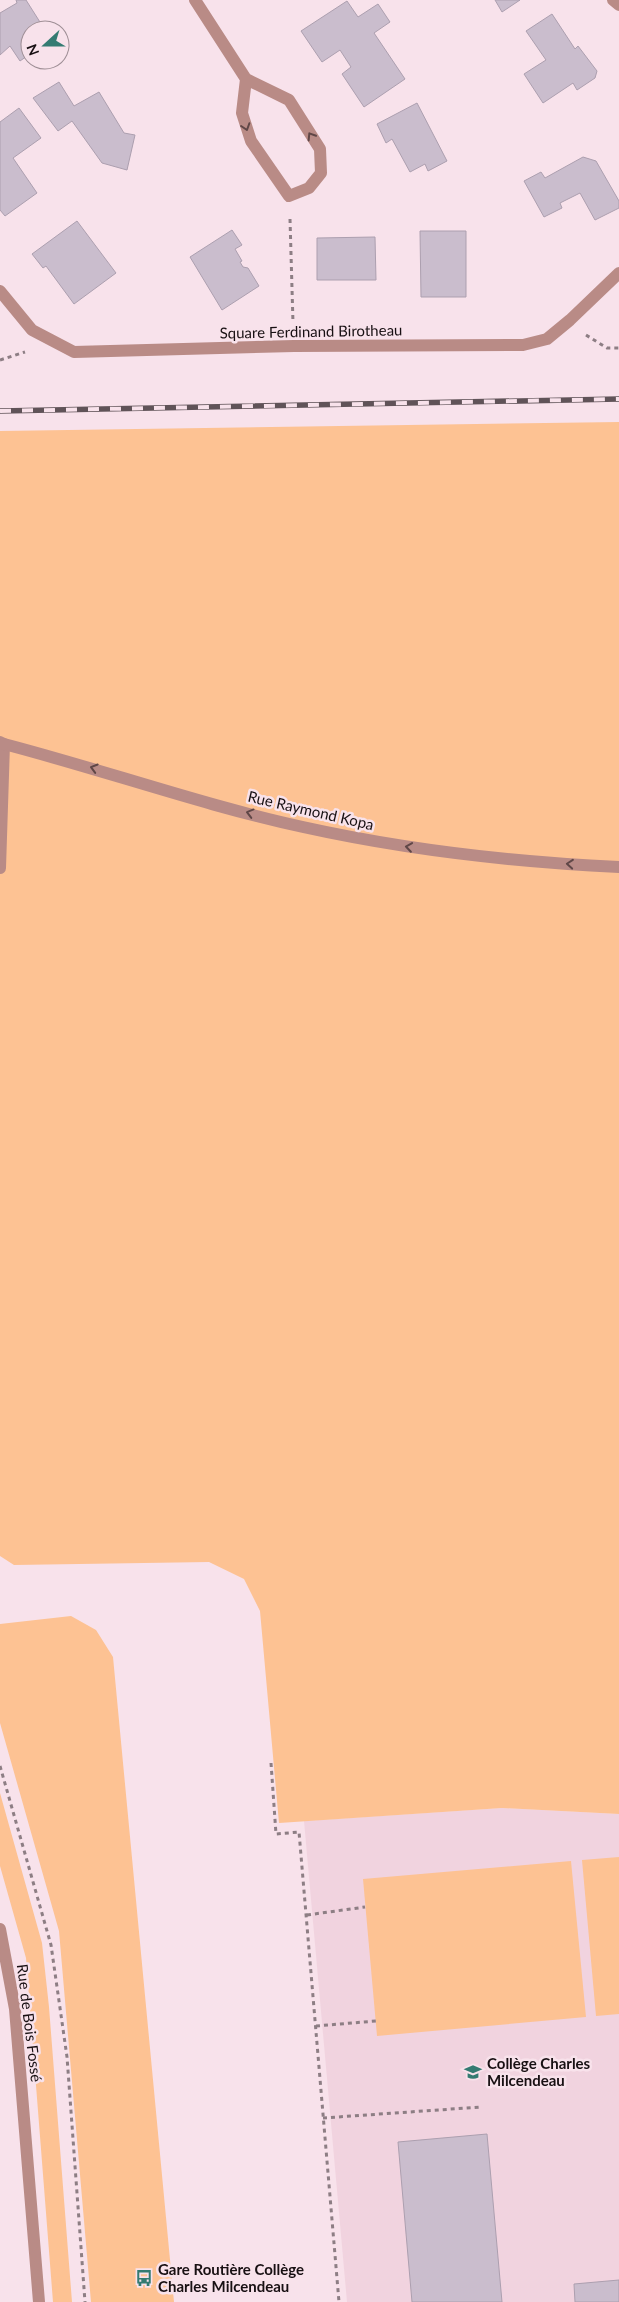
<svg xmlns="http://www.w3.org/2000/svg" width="619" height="2302" viewBox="0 0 619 2302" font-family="Lato,sans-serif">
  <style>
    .built { fill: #f1d3df }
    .green { fill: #fdc293 }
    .building { fill: #cabdcd; stroke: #ac9faf }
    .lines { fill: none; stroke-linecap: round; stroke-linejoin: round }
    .path { stroke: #8d7e84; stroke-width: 3; stroke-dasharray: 4 4; stroke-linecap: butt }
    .street { stroke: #b98b86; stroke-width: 12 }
    .rail-casing { stroke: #605358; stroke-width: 5.5 }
    .rail { stroke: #f8e2eb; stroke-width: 4; stroke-dasharray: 11; stroke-linecap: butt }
    .oneway { stroke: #604747 }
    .labels { text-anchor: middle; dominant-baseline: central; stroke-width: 5; stroke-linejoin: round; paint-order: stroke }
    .street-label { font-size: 15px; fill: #181013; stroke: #f8e2eb }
    .poi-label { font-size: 15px; font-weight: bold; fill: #181013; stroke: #f8e2eb; text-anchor: start }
  </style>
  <rect width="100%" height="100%" fill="#f8e2eb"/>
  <polygon class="built" points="502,1808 619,1814 619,2302 347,2302 304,1821"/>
  <g class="green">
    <polygon points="619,422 619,1814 502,1808 279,1823 260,1611 244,1579 209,1562 14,1565 0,1556 0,431"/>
    <polygon points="71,1616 96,1630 113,1657 174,2302 91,2302 59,1931 0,1723 0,1624"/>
    <polygon points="0,1793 42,1943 49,2007 72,2302 53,2302 26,1958 0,1866"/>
    <polygon points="619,1857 619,2014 596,2016 582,1860"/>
    <polygon points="571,1861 586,2017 377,2036 363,1879"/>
  </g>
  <g class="building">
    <polygon points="16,0 26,0 45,30 30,30 30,54 20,61 10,46 0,55 0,13 17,3"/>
    <polygon points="495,0 520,0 502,12"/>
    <polygon points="347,1 358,17 378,4 390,22 374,33 405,79 364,107 342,74 351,67 340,50 322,62 301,31"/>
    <polygon points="552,14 575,49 578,46 597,71 595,78 577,90 573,83 543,103 524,74 546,60 526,31"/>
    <polygon points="59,82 74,106 99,92 124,133 135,135 127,170 102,163 72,121 58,131 33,98"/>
    <polygon points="417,103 447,161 428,171 425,164 410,172 392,139 386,143 377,124"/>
    <polygon points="19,108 41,138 13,158 37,193 5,216 0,210 0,122"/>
    <polygon points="583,157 596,161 619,201 619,208 595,220 580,193 560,203 562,208 544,217 524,181 541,172 545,178"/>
    <polygon points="77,221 116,273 74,304 46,266 43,268 32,254"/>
    <polygon points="232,230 242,245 235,249 242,261 240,262 243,267 248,268 259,286 222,310 190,257"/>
    <polygon points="420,231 466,231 466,297 421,297"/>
    <polygon points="375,237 376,280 317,280 317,238"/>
    <polygon points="487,2134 502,2302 412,2302 398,2142"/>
    <polygon points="619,2280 619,2302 575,2302 574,2284"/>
  </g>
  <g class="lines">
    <g class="path">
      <polyline points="290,219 293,323"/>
      <polyline points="586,335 607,348 619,348"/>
      <polyline points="0,360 25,352"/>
      <polyline points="271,1763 276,1834 299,1832 339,2302"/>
      <polyline points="0,1766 51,1945 67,2057 85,2302"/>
      <polyline points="307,1915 365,1907"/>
      <polyline points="316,2026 376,2021"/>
      <polyline points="323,2118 481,2107"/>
    </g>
    <g class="street">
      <polyline points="195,0 246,79 289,100 320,149 321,173 309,188 289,196 251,141 242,113 246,79"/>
      <polyline points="613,0 619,5"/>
      <polyline points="0,291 32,330 74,352 294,346 523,345 547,339 570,320 619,273"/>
      <polyline points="0,742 4,744 0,868"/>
      <path d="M4 744C104 770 202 805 303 827 407 850 513 862 619 867"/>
      <polyline points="0,1929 15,2009 39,2302"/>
    </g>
    <g class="rail-casing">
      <polyline id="rail" points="0,411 619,399"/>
    </g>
    <use href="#rail" class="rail"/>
  </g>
  <defs><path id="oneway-chevron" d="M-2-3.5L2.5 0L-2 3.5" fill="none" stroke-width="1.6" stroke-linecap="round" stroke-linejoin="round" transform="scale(1.25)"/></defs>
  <g class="oneway">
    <use href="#oneway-chevron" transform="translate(246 127) rotate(72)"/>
    <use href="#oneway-chevron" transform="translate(311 136) rotate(-122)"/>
    <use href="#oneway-chevron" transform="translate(94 768) rotate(-164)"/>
    <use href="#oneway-chevron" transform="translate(250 813) rotate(-165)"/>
    <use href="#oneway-chevron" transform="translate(409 847) rotate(-172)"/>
    <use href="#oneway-chevron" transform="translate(570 864) rotate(-175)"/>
  </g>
  <defs>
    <g id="school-bare" transform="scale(1.35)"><path d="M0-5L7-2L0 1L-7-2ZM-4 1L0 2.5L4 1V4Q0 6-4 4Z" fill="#347b72" stroke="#f8e2eb" stroke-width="2.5" paint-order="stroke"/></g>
    <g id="bus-bare" transform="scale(1.35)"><path d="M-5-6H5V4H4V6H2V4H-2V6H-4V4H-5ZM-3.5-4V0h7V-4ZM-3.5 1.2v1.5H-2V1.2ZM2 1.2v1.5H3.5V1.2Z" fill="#347b72" stroke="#f8e2eb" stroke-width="2.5" paint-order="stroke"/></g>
  </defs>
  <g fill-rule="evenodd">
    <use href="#school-bare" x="473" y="2072"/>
    <use href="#bus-bare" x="144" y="2278"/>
  </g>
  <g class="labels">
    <g class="street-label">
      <text transform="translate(311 331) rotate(-1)">Square Ferdinand Birotheau</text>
      <text transform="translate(311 810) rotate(13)">Rue Raymond Kopa</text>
      <text transform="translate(30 2023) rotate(83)">Rue de Bois Fossé</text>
    </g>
    <g class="poi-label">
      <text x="487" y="2063">Collège Charles<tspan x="487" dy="17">Milcendeau</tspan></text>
      <text x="158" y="2269">Gare Routière Collège<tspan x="158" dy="17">Charles Milcendeau</tspan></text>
    </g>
  </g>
  <g transform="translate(45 45) rotate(249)"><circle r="24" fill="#f8e2eb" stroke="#9e8e95"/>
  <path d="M0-4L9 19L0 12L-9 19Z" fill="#347b72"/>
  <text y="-8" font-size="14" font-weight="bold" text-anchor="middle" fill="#181013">N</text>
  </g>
</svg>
